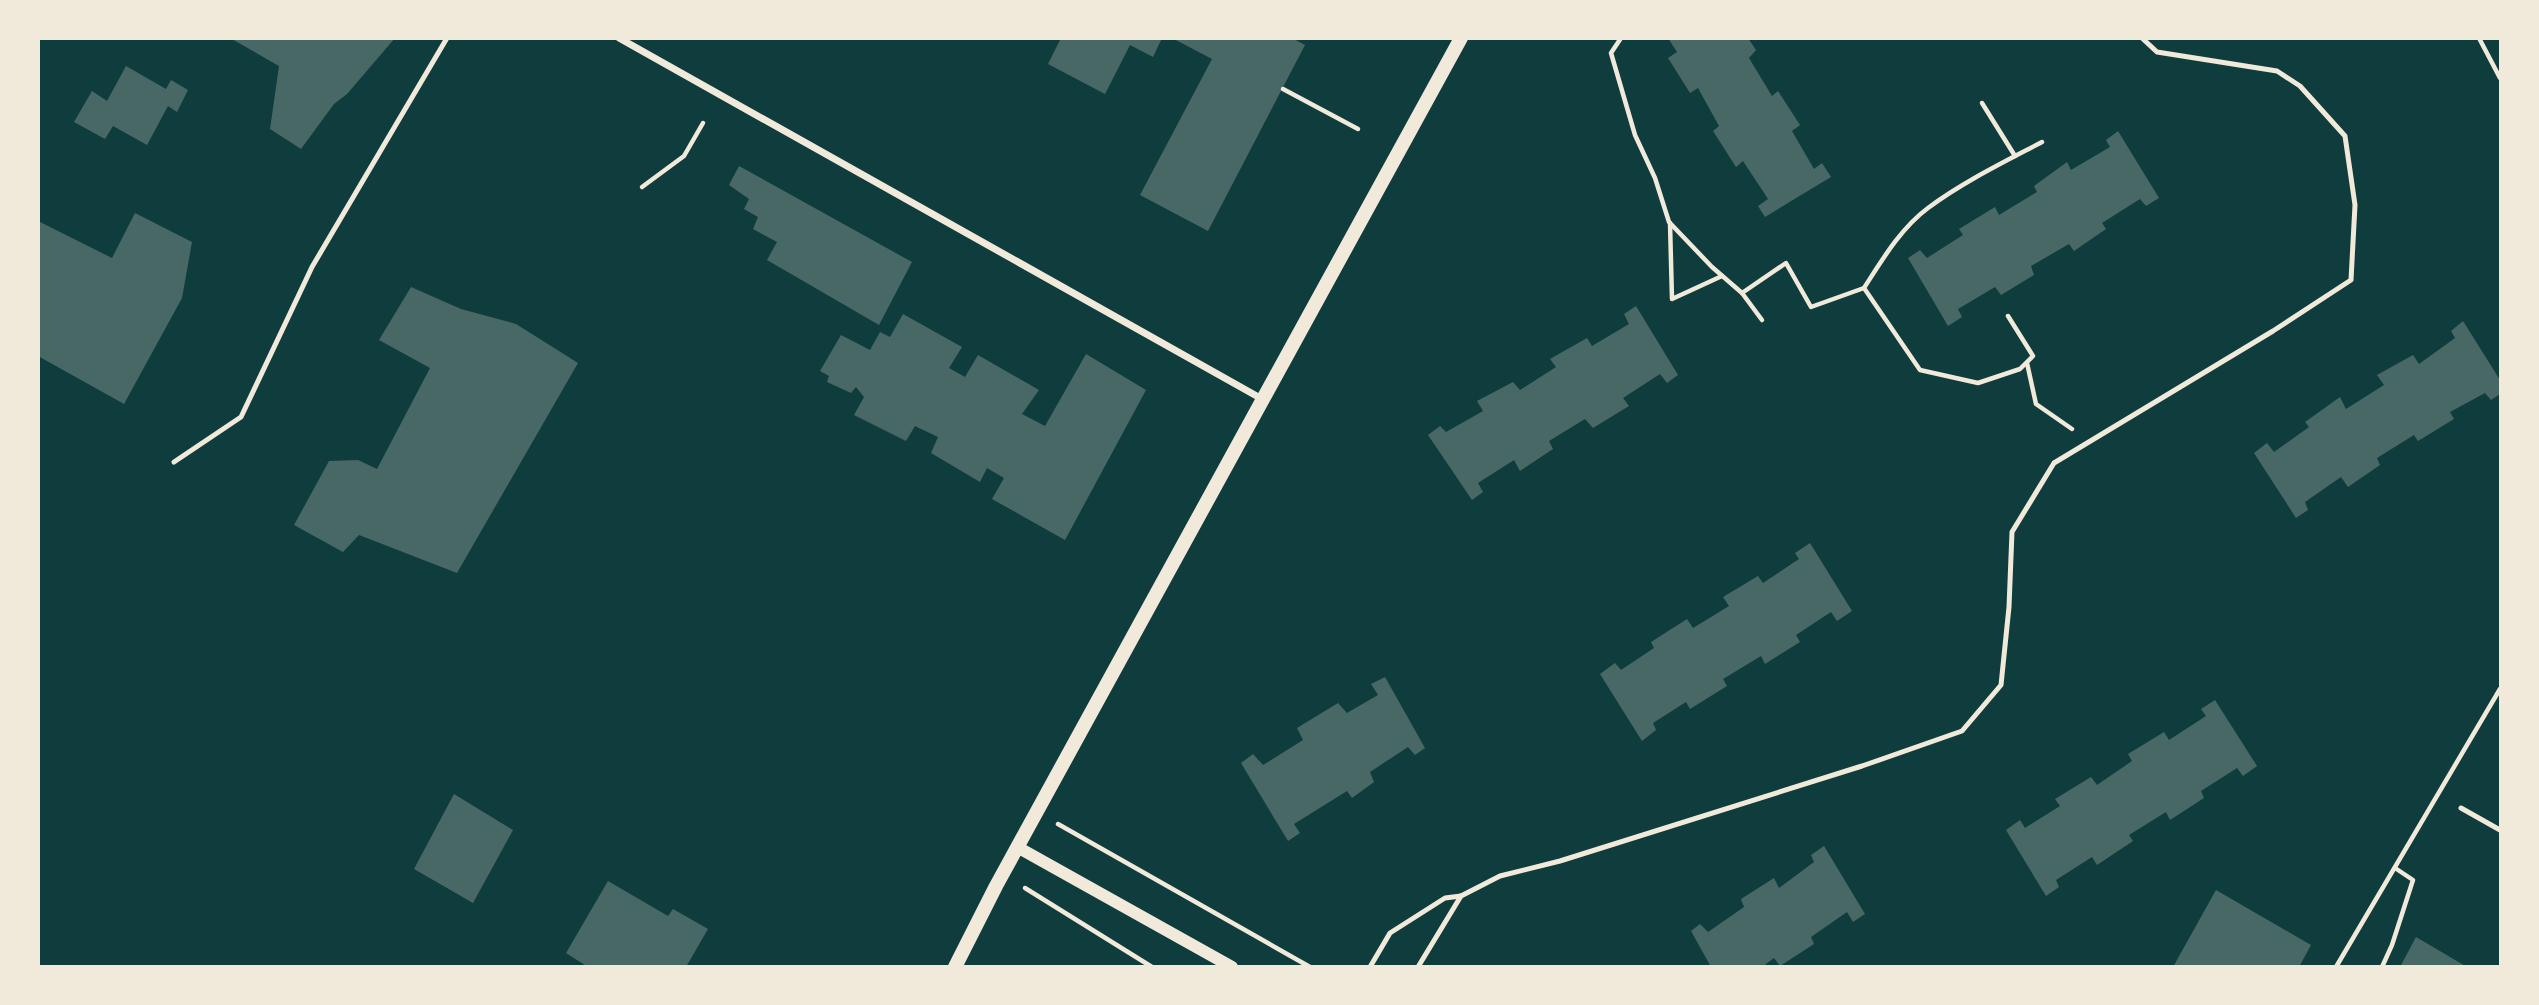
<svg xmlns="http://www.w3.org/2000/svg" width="2539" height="1005" viewBox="0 0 2539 1005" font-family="'Asap Condensed',sans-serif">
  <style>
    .building { fill: #486865 }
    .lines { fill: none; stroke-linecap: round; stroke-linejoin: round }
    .path { stroke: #f1e9da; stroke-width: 4.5 }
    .service { stroke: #f1e9da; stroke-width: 5 }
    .minor { stroke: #f1e9da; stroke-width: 7 }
    .tertiary { stroke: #f1e9da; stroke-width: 12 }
    .secondary { stroke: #f1e9da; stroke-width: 14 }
  </style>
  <rect width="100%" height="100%" fill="#0f3d3e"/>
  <g class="building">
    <polygon points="230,38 395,38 347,94 334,104 301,149 270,129 279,66"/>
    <polygon points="1061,38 1162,38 1153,57 1130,45 1105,94 1048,64"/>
    <polygon points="1172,38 1292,38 1305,45 1208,231 1140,195 1212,59"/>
    <polygon points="1668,38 1748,38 1756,50 1749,58 1772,96 1778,91 1800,125 1792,131 1814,169 1822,163 1831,177 1765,217 1758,206 1768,199 1743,161 1736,167 1713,131 1719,126 1698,88 1690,93 1668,58 1677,52"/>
    <polygon points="126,66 166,89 171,80 188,90 177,112 168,106 147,145 113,126 105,139 74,122 92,91 107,101"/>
    <polygon points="2118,131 2159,198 2146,206 2140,199 2102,223 2106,229 2074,251 2069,244 2031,266 2034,275 2001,295 1995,287 1958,309 1962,317 1948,326 1908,258 1920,250 1927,258 1963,235 1959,229 1995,207 1999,215 2037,192 2034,186 2067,162 2071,170 2110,147 2106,140"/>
    <polygon points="739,166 912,262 879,325 767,260 777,242 753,229 758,217 744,209 749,199 729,185"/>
    <polygon points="135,213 192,242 182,298 124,404 38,356 38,221 112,258"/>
    <polygon points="411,287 461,309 516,324 578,363 457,573 359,535 343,552 294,525 329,461 358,460 377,469 430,368 379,340"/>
    <polygon points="1636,306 1678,375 1667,383 1660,374 1623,398 1629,406 1593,428 1585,419 1549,441 1553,449 1520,471 1514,460 1478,483 1483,492 1472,500 1428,435 1440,426 1446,432 1483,411 1477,401 1513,382 1520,390 1556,367 1550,359 1587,338 1592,346 1629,324 1624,314"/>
    <polygon points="903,314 962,347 949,368 965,377 978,355 1039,390 1022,414 1045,426 1086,354 1146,390 1065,540 992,499 1004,478 987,468 980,482 931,453 938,437 915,426 906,441 854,415 864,397 856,387 851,393 827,382 829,376 820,371 841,335 870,350 880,332 890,337"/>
    <polygon points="2463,321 2500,380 2500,394 2491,400 2485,393 2450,412 2454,419 2418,441 2414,435 2377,458 2380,465 2348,487 2341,477 2305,502 2308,510 2296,518 2254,453 2267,443 2274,452 2309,427 2305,422 2340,397 2346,409 2384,385 2377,375 2413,355 2419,364 2455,338 2451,331"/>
    <polygon points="1810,543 1852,611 1837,621 1831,612 1796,635 1800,642 1765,664 1761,656 1723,679 1727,686 1690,709 1686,702 1653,723 1656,730 1642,741 1600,674 1615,663 1621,670 1654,648 1651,642 1687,619 1693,628 1729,606 1723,597 1758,576 1763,583 1799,559 1795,553"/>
    <polygon points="1385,677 1425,748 1415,755 1408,747 1370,772 1374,782 1352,798 1347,791 1294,824 1300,833 1288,841 1241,763 1253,754 1263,765 1303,740 1297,728 1338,703 1347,713 1378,695 1371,684"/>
    <polygon points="2215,700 2257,766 2243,776 2237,768 2201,791 2204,798 2170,820 2166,812 2129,835 2133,841 2097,865 2092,857 2056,880 2059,887 2046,896 2006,830 2020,820 2025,828 2060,806 2055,799 2091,777 2097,785 2132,761 2128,754 2164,732 2169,740 2206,716 2201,709"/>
    <polygon points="454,794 513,830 473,903 414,869"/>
    <polygon points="1824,846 1865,914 1853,922 1847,912 1811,937 1814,944 1780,966 1774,958 1762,967 1711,967 1691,931 1700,924 1708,932 1744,907 1741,899 1774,878 1779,888 1814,862 1811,855"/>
    <polygon points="608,881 668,916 673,909 708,929 686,967 588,967 566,953"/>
    <polygon points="2216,890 2311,945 2299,967 2173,967"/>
    <polygon points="2416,937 2467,967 2400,967"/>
  </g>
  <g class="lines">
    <g class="path">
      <polyline points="1621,38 1611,53 1635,135 1655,178 1669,222 1712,267 1742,293 1786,263 1811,307 1864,288"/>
      <polyline points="2479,38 2500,78"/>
      <polyline points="1283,89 1358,129"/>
      <polyline points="1982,103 2015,156"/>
      <polyline points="642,187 684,156 703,123"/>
      <polyline points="1670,223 1672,299 1722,276"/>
      <polyline points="1742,293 1762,320"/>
      <path d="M2008 316 2033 356 2020 369 1978 383 1920 370 1864 288C1882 260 1901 228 1928 208 1963 182 2004 162 2042 142"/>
      <polyline points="2027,363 2036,404 2072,429"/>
      <polyline points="1058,824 1310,967"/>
      <polyline points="1025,888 1152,967"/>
      <polyline points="2336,967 2500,689"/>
      <polyline points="2382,967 2392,945 2413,880 2395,868"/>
    </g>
    <g class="service">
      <polyline points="174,462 241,417 312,267 447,38"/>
      <polyline points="2461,808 2500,830"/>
      <polyline points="1370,967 1390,933 1445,898 1461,896 1500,876 1560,861 1862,766 1962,731 2001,685 2009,607 2012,532 2054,463 2273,331 2351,280 2355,205 2345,136 2300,86 2277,71 2157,52 2142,38"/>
      <polyline points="1418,967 1461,896"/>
    </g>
    <polyline class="minor" points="619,38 1262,399"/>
    <polyline class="tertiary" points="1019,848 1232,967"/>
    <polyline class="secondary" points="955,967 996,886 1461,38"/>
  </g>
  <rect width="2539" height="1005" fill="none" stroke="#f1e9da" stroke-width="80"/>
</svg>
